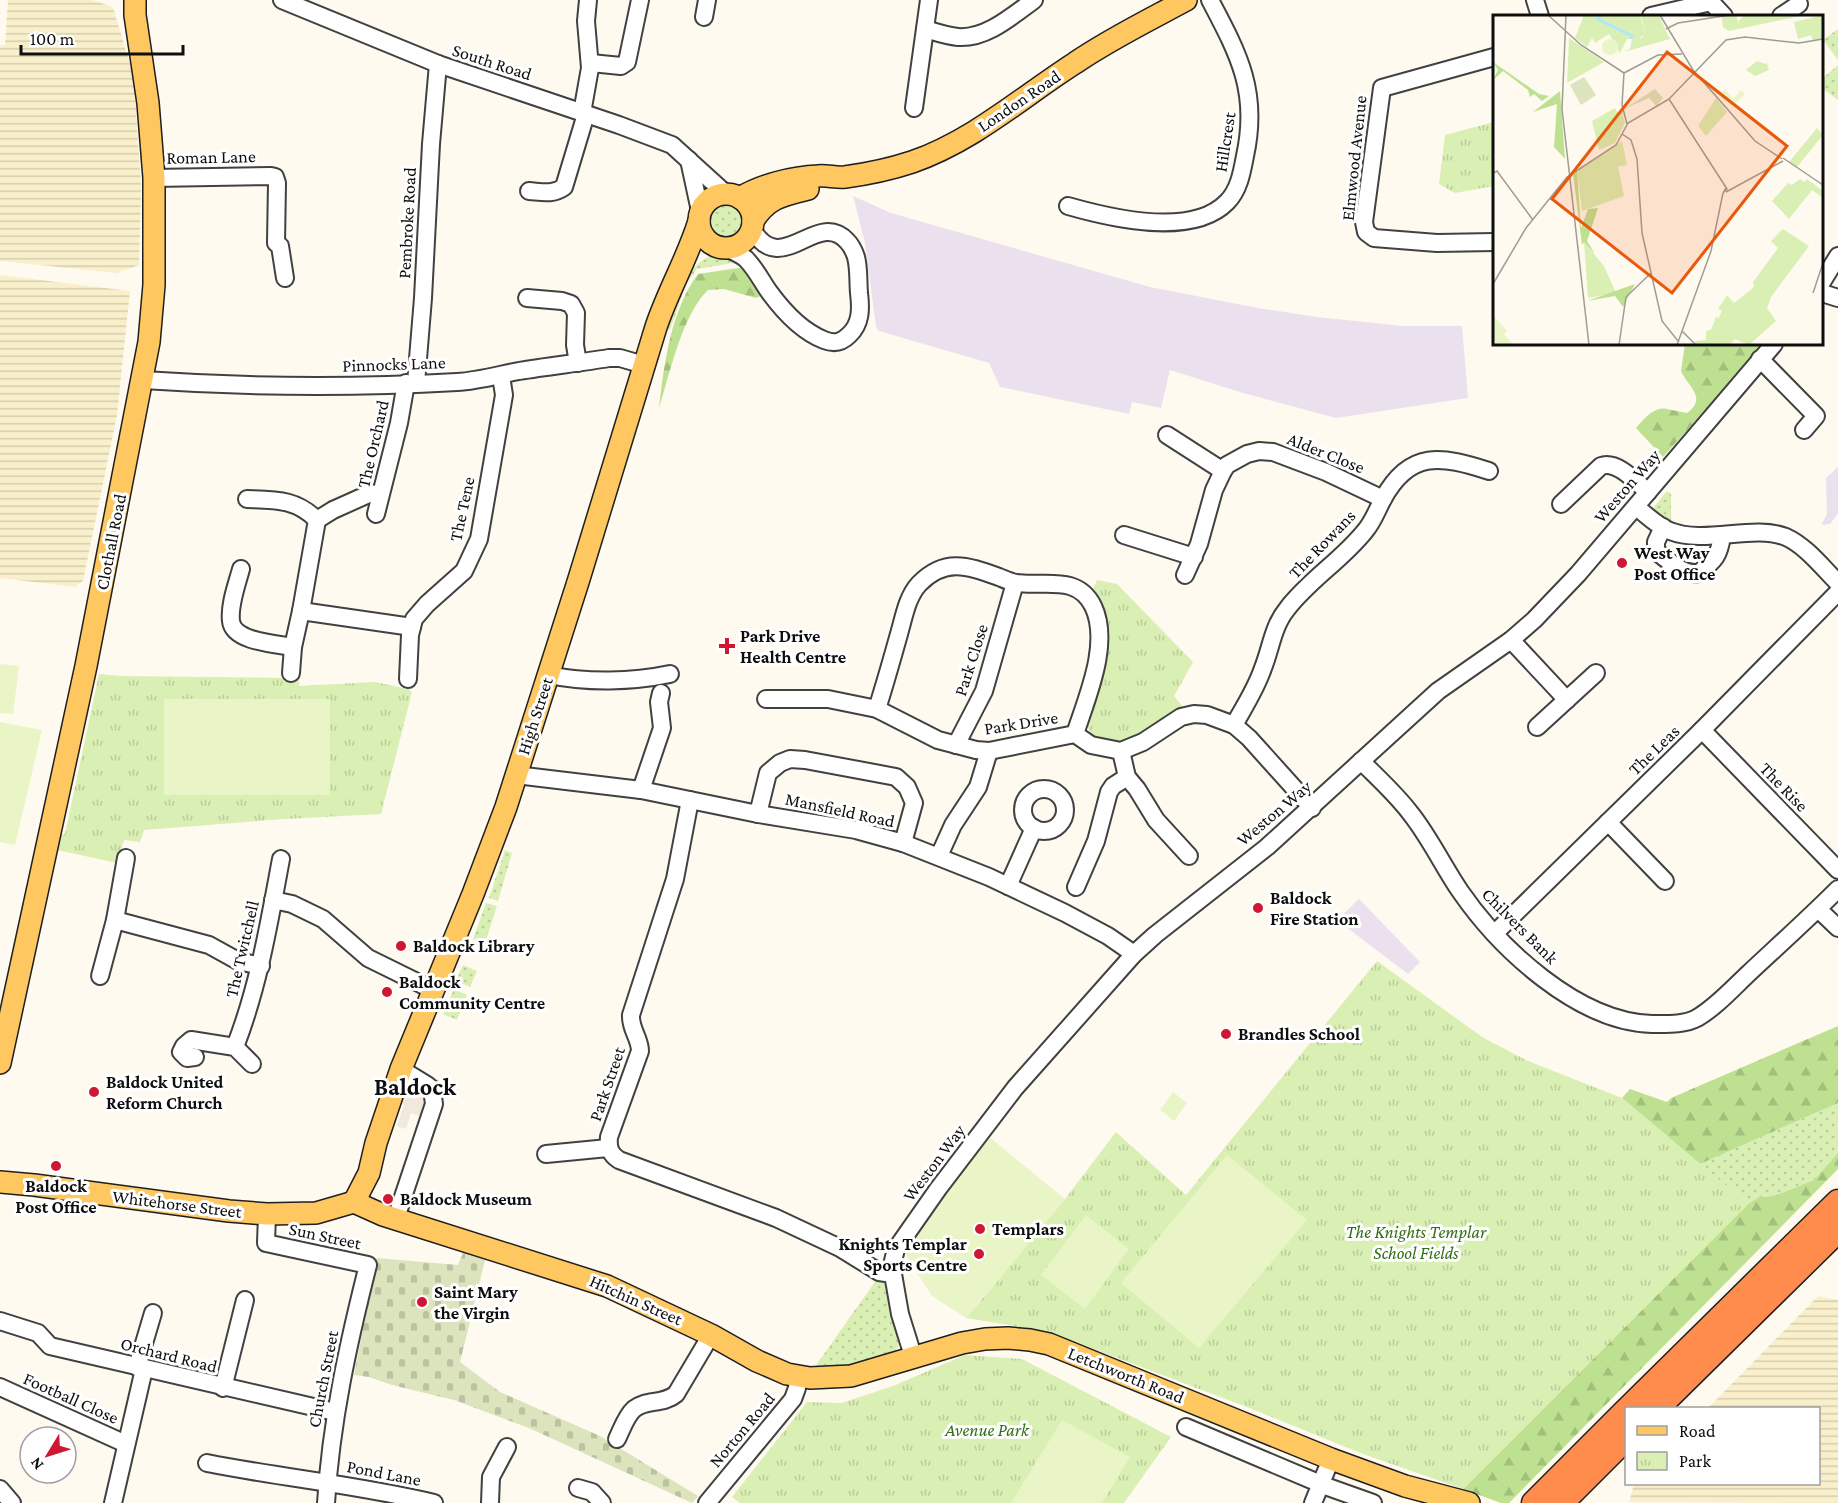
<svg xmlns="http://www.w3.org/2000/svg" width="1838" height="1503" viewBox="0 0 1838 1503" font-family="'Crimson Pro',serif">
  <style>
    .industrial { fill: #ebe1ee }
    .farmland { fill: url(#farmland-rules) }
    .grass { fill: url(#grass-dots) }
    .forest { fill: url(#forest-firs) }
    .cemetery { fill: url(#cemetery-stones) }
    .park { fill: url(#park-tufts) }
    .pitch { fill: #eaf5c7 }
    .plaza { fill: #f1e9dc }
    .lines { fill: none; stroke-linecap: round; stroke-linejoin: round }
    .minor-casing { stroke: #414141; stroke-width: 20 }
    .major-casing { stroke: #1f1f1f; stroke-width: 24 }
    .highway-casing { stroke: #1f1f1f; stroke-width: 27 }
    .minor { stroke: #fff; stroke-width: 16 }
    .major { stroke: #ffc75f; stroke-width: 21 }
    .highway { stroke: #ff8b4d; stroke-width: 24 }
    .poi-dot { fill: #cf1632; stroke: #fff; stroke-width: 2 }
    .labels { text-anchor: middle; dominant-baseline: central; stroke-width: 6; stroke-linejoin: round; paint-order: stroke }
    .street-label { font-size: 18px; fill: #0e0e0e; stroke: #fff }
    .poi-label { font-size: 18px; font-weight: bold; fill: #0e0e0e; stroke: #fff; text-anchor: start }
    .park-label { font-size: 18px; font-style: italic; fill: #326e16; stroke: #fff }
    .district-label { font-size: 24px; font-weight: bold; fill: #0e0e0e; stroke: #fff }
    .inset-river { fill: none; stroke: #ade8fd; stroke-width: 3 }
    .inset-road { fill: none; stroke: #9f9c95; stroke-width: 1.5 }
    .view { fill: #e8590c; fill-opacity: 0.15; stroke: #e8590c; stroke-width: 3 }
    .inset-edge { fill: none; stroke: #0e0e0e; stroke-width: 3 }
  </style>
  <defs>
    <pattern id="farmland-rules" width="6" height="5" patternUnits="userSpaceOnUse" patternTransform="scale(1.5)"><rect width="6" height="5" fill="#f9f0cb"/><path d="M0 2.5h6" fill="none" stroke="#d4cdad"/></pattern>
    <pattern id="grass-dots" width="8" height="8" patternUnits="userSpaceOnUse" patternTransform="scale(1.5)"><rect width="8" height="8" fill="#d9efb4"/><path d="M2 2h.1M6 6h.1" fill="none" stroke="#b9cc9a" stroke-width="1.8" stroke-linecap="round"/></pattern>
    <pattern id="forest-firs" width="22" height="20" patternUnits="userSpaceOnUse" patternTransform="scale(1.5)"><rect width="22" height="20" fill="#bee191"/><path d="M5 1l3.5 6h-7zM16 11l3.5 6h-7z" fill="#a2c07c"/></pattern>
    <pattern id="cemetery-stones" width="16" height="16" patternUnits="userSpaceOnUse" patternTransform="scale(1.5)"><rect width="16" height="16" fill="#dce4bd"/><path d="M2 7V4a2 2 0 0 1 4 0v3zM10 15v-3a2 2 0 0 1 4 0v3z" fill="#bcc2a1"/></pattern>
    <pattern id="park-tufts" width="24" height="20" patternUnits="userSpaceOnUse" patternTransform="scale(1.5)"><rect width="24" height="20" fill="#d9efb4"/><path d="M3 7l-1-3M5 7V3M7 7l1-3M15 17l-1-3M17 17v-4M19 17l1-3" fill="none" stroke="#b9cc9a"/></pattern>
  </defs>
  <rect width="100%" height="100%" fill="#fffaef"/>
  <g class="industrial">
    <polygon points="853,196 891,213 1150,287 1258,308 1317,317 1403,326 1462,326 1468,398 1336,418 1243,393 1170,370 1161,408 1132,402 1129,414 1000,387 989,363 879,331 876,327 865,243"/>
    <polygon points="1838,467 1838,513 1830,524 1821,525 1827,514 1826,478"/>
    <polygon points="1359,899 1420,962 1408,974 1337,920"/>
  </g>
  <g class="farmland">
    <polygon points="8,0 92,0 113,7 134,78 141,187 139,265 117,273 0,261 0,45 5,45"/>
    <polygon points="0,275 130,291 117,415 83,581 75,587 0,578"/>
    <polygon points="1818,1296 1838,1300 1838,1503 1629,1502 1634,1484 1818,1484 1818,1408 1708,1408"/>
  </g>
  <g class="grass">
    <polygon points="1838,29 1838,60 1823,40"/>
    <polygon points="1838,65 1838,100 1823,89 1822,79"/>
    <circle cx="724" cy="220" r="20"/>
    <path d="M717 253H724L739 262 697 269 686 284 670 330 664 328C677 301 685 262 717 253Z"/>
    <polygon points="1667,491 1671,494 1671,521 1653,508"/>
    <polygon points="505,850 512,853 498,901 489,898"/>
    <polygon points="486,903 497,906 485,943 473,939"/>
    <polygon points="463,965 477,971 470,987 456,981"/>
    <polygon points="454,989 467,995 457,1020 443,1014"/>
    <polygon points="1838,1103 1838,1153 1814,1180 1774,1196 1759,1197 1748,1204 1700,1164"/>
    <path d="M879 1276 887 1279C890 1294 900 1323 900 1338 899 1371 835 1369 812 1371Z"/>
  </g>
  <g class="forest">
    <path d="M745 267 761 292V296L756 298 724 289 708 290C682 315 670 373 659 408 664 364 671 310 698 274Z"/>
    <path d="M1685 344H1761L1716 398 1663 457 1636 428C1644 419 1654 406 1667 409 1674 410 1680 412 1687 413 1708 398 1688 387 1681 371Z"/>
    <polygon points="1838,1026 1838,1103 1700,1164 1622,1098 1630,1089 1667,1102 1671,1098"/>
    <polygon points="1838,1153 1838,1169 1509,1503 1501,1503 1463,1489 1748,1204 1759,1197 1774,1196 1814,1180"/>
  </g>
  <polygon class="cemetery" points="463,1253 485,1260 460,1362 500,1392 600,1436 698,1496 692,1503 529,1428 454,1400 392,1385 369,1377 354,1375 377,1258 458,1265"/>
  <g class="park">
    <polygon points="1494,122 1494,186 1455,193 1439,184 1445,135"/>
    <polygon points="1097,580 1117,584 1193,662 1174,696 1184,708 1150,731 1121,743 1093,738 1085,722 1090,703 1092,591"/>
    <polygon points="99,674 121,676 293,678 299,679 299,686 375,682 408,689 412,692 381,814 284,819 144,830 140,842 124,840 117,863 57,850 60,835 65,834"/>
    <polygon points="1377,961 1482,1037 1528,1061 1622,1098 1748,1204 1463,1489 1363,1454 1252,1409 1046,1331 966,1318 1065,1199 1116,1132 1186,1195"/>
    <polygon points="965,1355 1022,1359 1171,1437 1124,1503 740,1503 732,1497 807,1402 842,1403 893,1386"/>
  </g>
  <g class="pitch">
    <polygon points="0,664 19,666 13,714 0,713"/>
    <rect x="164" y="699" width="166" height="96"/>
    <polygon points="0,722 42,730 15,845 0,842"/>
    <polygon points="1173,1092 1187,1103 1174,1121 1160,1110"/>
    <polygon points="988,1136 1065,1199 984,1298 982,1298 966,1318 932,1296 904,1252"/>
    <polygon points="1227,1155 1307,1220 1199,1348 1121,1283"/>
    <polygon points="1086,1215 1129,1249 1085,1309 1041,1275"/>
    <polygon points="1062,1420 1130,1457 1102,1503 1011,1503"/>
  </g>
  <polygon class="plaza" points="412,1070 445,1083 427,1136 425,1118 411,1113 406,1129 397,1126 404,1105 400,1103"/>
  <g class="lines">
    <g class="minor-casing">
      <g id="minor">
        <polyline points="282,0 438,64 619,125 672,145 726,194"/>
        <polyline points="1535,0 1540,16"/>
        <polyline points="1651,16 1711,2 1724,16"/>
        <polyline points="1781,16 1799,4"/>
        <polyline points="704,17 707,0"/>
        <path d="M925 29C935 32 947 36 958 37 986 39 1012 16 1034 0"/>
        <polyline points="1494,57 1382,88 1364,222 1366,232 1374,238 1437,243 1494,242"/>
        <polyline points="591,63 621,66 627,62 640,0"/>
        <polyline points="914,108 929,0"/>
        <polyline points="582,113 590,68 586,21 588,0"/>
        <polyline points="689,160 700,211"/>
        <polyline points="154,178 271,176 275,177 277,183 276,243 280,246 285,278"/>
        <path d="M529 191C542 192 553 195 564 187L586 114"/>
        <path d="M1068 206C1110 218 1192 238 1227 202 1239 190 1242 172 1245 156 1259 92 1239 55 1210 0"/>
        <path d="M726 248C733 251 740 254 746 259 756 269 762 282 770 293 784 312 801 331 824 340 834 344 841 343 849 335 861 324 861 309 859 293 858 281 859 268 856 257 854 251 851 245 847 241 817 208 781 280 752 229"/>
        <polyline points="1822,282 1838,256"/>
        <polyline points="1822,293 1838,298"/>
        <polyline points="527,298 562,301 571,304 576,313 575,345 578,363"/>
        <polyline points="1760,359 1816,416 1804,430"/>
        <path d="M143 380C247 387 352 388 457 382 478 381 498 375 519 371 549 366 579 363 609 358H620L644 365"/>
        <polyline points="416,383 423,298 431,144 438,64"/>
        <polyline points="1167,435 1223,471"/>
        <path d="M247 499C276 500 296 499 317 520L301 611"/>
        <path d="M1561 504 1601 466C1617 460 1636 482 1648 492"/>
        <path d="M1636 507C1647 515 1657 526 1670 531 1705 545 1753 524 1786 537 1806 546 1823 568 1838 583"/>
        <polyline points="376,514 399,423 406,383"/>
        <polyline points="317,520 333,510 371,493"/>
        <path d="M1663 527 1656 542V551C1669 561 1682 575 1699 573 1715 560 1719 556 1722 536"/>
        <polyline points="1124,535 1194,557"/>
        <path d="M241 569C237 584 229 605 231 621 233 642 277 644 293 647"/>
        <polyline points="1185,575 1199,544 1214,490 1223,471 1227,465 1247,454 1259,451 1273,452 1326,472 1383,499"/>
        <polyline points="1511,640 1567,700"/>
        <polyline points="291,673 293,647 301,611 412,627"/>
        <path d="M549 675C587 683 632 682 670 674"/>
        <polyline points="408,679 410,635 414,619 427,604 464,571 479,539 504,395 501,376"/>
        <polyline points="766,699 828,699 877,709 938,740 976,750 989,751 1075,734 1091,745 1121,751 1143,742 1181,717 1194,714 1207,715 1234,725 1249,738 1312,808"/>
        <path d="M877 709C885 684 892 659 899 634 904 617 907 597 919 584 945 557 968 566 999 577 1004 579 1010 582 1016 583 1044 587 1077 574 1093 606 1111 643 1087 697 1075 734"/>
        <path d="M1234 725C1244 707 1256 689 1263 668 1271 648 1273 626 1287 609 1309 580 1342 560 1365 531 1373 522 1377 510 1383 499 1410 449 1442 456 1489 471"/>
        <polyline points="1537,727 1596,673"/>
        <polyline points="1702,730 1838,870"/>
        <polyline points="956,745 984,691 1015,583"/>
        <path d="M1361 761C1378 778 1397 795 1411 814 1430 838 1443 866 1460 891 1500 949 1578 1022 1652 1024 1667 1024 1684 1025 1697 1018 1716 1007 1733 988 1749 973 1779 945 1809 918 1838 889"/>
        <polyline points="516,775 641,790 758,814 856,830 903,843 989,877 1065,913 1108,936 1134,954"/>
        <polyline points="1127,777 1137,789 1156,820 1189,856"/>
        <circle cx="1044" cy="810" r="21"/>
        <polyline points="641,790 662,728 659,702 661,693"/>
        <path d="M690 800 675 879 631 1015C630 1029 640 1038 640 1051L609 1137C608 1148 610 1154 619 1160L776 1218 840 1248 879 1272 893 1274"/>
        <polyline points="758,814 768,773 780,763 790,759 805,760 896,777 907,787 914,803 903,843"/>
        <polyline points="1608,822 1665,881"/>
        <polyline points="939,856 953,825 978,787 989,751"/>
        <polyline points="1008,886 1034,828"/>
        <polyline points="1076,887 1096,841 1109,792 1113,786 1127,777 1121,751"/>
        <polyline points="273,900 292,904 323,919 368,958 433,990"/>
        <polyline points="1818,909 1838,928"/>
        <polyline points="115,920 209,945 238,961 261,966"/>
        <polyline points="1495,933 1702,730 1838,592"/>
        <polyline points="100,976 115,920 126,858"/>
        <path d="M235 1047C259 985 269 923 281 859"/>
        <polyline points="195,1057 187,1058 181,1052 184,1046 191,1040 235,1047 252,1064"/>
        <polyline points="546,1154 608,1148"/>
        <path d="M267 1214 266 1243 368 1265C348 1344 331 1422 326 1503"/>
        <polyline points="396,1218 434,1104 432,1089 427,1085 401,1069"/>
        <polyline points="0,1321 38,1333 50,1346 335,1412"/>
        <polyline points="914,1359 900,1314 893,1274 893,1261 896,1249 938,1189 1015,1088 1134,954 1155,935 1267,847 1438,691 1511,640 1534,620 1578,574 1774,344"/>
        <polyline points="137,1367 153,1313"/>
        <polyline points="0,1387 126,1444"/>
        <polyline points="223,1388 245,1300"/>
        <polyline points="1186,1427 1328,1487 1373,1503"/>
        <path d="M617 1439C622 1429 626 1416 634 1409 646 1399 663 1405 676 1394L711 1335"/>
        <path d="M207 1463C282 1478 359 1485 434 1503"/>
        <polyline points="578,1488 592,1492 602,1503"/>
        <polyline points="0,1489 12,1503"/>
        <polyline points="113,1503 144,1369"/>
        <polyline points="490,1503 491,1477 507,1447"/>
        <polyline points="707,1503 793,1399 797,1388 798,1376"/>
        <polyline points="1313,1503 1331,1459"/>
      </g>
    </g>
    <g class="major-casing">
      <g id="major">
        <circle cx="726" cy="221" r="27"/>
        <path d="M740 198C761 185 793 177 818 176 827 175 836 178 845 177 867 174 891 169 912 162 973 141 1022 97 1075 63 1110 39 1149 20 1186 0"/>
        <path d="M753 221C767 198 783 195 808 189"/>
        <polyline points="0,1063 86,666 149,342 154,285 154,178 148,103 135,15 135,0"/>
        <polyline points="0,1182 34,1185 229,1211 267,1214 316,1213 354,1202"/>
        <polyline points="354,1202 383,1215 607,1286 711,1335 757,1361 787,1374 810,1378 851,1376 962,1343 985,1339 1008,1338 1030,1340 1049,1344 1331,1459 1405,1486 1469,1503"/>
        <path d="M354 1202 369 1173 376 1143 401 1069 473 894 506 807 578 582 656 327C668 291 688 257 699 221"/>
      </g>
    </g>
    <g class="highway-casing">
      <g id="highway">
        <polyline points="1629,1408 1838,1202"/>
        <polyline points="1657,1408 1838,1230"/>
        <polyline points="1534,1503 1626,1411"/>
        <polyline points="1561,1503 1626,1438"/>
      </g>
    </g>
    <use href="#minor" class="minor"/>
    <use href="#major" class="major"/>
    <use href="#highway" class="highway"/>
  </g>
  <g class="poi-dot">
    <circle cx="1622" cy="563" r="6"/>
    <path d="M724 637h6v6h6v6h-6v6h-6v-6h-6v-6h6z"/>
    <circle cx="1258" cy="908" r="6"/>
    <circle cx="401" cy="946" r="6"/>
    <circle cx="387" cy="992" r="6"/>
    <circle cx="1226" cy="1034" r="6"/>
    <circle cx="94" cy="1092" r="6"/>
    <circle cx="56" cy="1166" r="6"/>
    <circle cx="388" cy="1199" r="6"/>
    <circle cx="980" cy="1229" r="6"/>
    <circle cx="979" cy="1254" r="6"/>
    <circle cx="422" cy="1302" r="6"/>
  </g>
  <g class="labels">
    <g class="street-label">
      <text transform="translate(492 62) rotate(18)">South Road</text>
      <text transform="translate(1019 101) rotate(-34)">London Road</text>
      <text transform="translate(1225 142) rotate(-81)">Hillcrest</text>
      <text transform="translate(211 157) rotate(-1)">Roman Lane</text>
      <text transform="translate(1354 158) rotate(-84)">Elmwood Avenue</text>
      <text transform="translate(407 223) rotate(-87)">Pembroke Road</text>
      <text transform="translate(394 364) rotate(-2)">Pinnocks Lane</text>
      <text transform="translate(373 444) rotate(-77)">The Orchard</text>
      <text transform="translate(1326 453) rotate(22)">Alder Close</text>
      <text transform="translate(1627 486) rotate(-49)">Weston Way</text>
      <text transform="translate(462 509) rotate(-78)">The Tene</text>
      <text transform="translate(111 542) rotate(-79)">Clothall Road</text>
      <text transform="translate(1322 544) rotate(-46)">The Rowans</text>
      <text transform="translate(971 660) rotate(-72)">Park Close</text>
      <text transform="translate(535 716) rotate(-72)">High Street</text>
      <text transform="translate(1021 723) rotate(-9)">Park Drive</text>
      <text transform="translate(1654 750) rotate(-44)">The Leas</text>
      <text transform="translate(1784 787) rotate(46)">The Rise</text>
      <text transform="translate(840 810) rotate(12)">Mansfield Road</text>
      <text transform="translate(1274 813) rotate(-40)">Weston Way</text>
      <text transform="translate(1520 926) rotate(45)">Chilvers Bank</text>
      <text transform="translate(242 949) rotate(-77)">The Twitchell</text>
      <text transform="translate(607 1084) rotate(-71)">Park Street</text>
      <text transform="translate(934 1163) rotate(-53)">Weston Way</text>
      <text transform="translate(177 1204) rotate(7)">Whitehorse Street</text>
      <text transform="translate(325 1236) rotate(12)">Sun Street</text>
      <text transform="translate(636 1300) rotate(24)">Hitchin Street</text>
      <text transform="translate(169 1355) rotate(14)">Orchard Road</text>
      <text transform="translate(1126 1375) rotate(22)">Letchworth Road</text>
      <text transform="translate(323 1379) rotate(-79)">Church Street</text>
      <text transform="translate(71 1398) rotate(24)">Football Close</text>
      <text transform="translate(742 1430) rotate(-50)">Norton Road</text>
      <text transform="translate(384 1473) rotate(11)">Pond Lane</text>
    </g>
    <g class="poi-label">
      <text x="1634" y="553">West Way<tspan x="1634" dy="21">Post Office</tspan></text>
      <text x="740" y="636">Park Drive<tspan x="740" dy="21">Health Centre</tspan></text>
      <text x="1270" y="898">Baldock<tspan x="1270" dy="21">Fire Station</tspan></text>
      <text x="413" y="946">Baldock Library</text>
      <text x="399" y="982">Baldock<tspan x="399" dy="21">Community Centre</tspan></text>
      <text x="1238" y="1034">Brandles School</text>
      <text x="106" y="1082">Baldock United<tspan x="106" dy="21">Reform Church</tspan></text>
      <text x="56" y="1186" text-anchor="middle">Baldock<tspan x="56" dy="21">Post Office</tspan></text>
      <text x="400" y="1199">Baldock Museum</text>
      <text x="992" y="1229">Templars</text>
      <text x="967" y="1244" text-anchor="end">Knights Templar<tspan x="967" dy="21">Sports Centre</tspan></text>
      <text x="434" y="1292">Saint Mary<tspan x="434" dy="21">the Virgin</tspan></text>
    </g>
    <g class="park-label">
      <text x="1416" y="1232">The Knights Templar<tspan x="1416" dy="21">School Fields</tspan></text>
      <text x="987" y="1430">Avenue Park</text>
    </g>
    <g class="district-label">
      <text x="415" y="1086">Baldock</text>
    </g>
  </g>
  <g transform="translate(1493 15)">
    <rect width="330" height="330" fill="#fffaef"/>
    <path d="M120 0H147L152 19 146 24 119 6ZM148 0H166L174 18 155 21ZM243 0 245 7 251 0H312L236 16 230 12 229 2ZM330 0 329 24 320 26 318 20 305 24 301 7ZM76 23 111 47 74 68ZM264 46 273 49V46L276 55 262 61 253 55ZM324 113 330 120 304 152 296 147ZM307 164 311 167 314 164 330 176V183L319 175 296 204 279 186 295 168 299 170ZM91 227 111 251 123 278 95 283Z" fill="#d9efb4"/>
    <path d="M0 47 46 79 56 81 49 86 41 79 37 82 35 75 10 56 0 65 5 55ZM67 76 72 144 61 132 64 89 40 97ZM84 155 88 213 95 194 105 193 94 226 102 239 91 227 89 230 80 158ZM142 269 130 292 122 281 94 286Z" fill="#bee191"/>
    <path d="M91 62 103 80 88 90 77 70ZM162 74 170 83 163 91 156 83 131 94Z" fill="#dce4bd"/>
    <path d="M91 0H127L119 6 132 9 148 24 152 19 148 0 153 14 159 13 161 17 171 13 177 24 131 37 137 34 139 24H134L127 38 116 19 102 28 99 23 94 32 82 23ZM223 83 234 97 213 121 205 111ZM122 93 124 97 129 96 132 108 122 128 106 135 99 106ZM129 126 134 150 125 152 131 181 89 196 84 155ZM290 214 316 231 278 282 274 293 283 306 256 330 242 324 236 330H205L201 326 213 325V316L218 315 223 302 226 303 229 295 225 294 234 280 241 288 261 272 260 267 285 233 278 226Z" fill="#d9efb4"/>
    <path d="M109 32a8 8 0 1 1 16 0a8 8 0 1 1-16 0ZM232 74 240 84 248 75 252 79 240 91 226 80ZM0 300 14 316 11 319 20 330H0Z" fill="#eaf5c7"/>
    <path class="inset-river" d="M105 0V4L139 21 138 24"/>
    <path class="inset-road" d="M55 0 88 30 131 58M73 0 69 94 96 330M167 0 200 55 236 96 262 126 289 144M173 14 185 8 237 0M131 58 165 40 189 39M131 58 129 90 134 109M176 84 233 25 252 22 306 28 330 24M176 84 234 174 230 178 233 173M129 119 138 125 144 144 149 218 169 306 185 326M290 143 330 170M0 158 4 156 40 205M233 177 290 146M0 269 33 213 74 162 123 130 135 108 176 84M320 278 330 248M189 316 203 330M126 330 133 282 158 258M184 330 218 236 230 178"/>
    <path class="view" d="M174 37 294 131 179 278 59 184Z"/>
    <rect width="330" height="330" class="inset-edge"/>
  </g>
  <rect x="1625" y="1407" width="195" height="78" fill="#ffffff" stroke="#9f9f9f" stroke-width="1.5"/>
  <rect x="1637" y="1426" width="30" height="9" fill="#ffc75f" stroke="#9f9f9f" stroke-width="1.5"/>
  <text x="1679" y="1437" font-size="18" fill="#0e0e0e">Road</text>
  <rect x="1637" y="1452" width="30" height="18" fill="url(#park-tufts)" stroke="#9f9f9f" stroke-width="1.5"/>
  <text x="1679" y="1467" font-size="18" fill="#0e0e0e">Park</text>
  <g transform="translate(48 1455) rotate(232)"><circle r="28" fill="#ffffff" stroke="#9f9f9f" stroke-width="1.5"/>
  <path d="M0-4.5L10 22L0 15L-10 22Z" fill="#cf1632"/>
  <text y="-9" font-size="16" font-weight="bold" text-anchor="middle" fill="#0e0e0e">N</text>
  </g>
  <path d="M21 45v9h162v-9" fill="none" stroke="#0e0e0e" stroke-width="3"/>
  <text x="30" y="45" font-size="18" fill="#0e0e0e" stroke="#ffffff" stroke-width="4.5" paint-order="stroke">100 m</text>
</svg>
